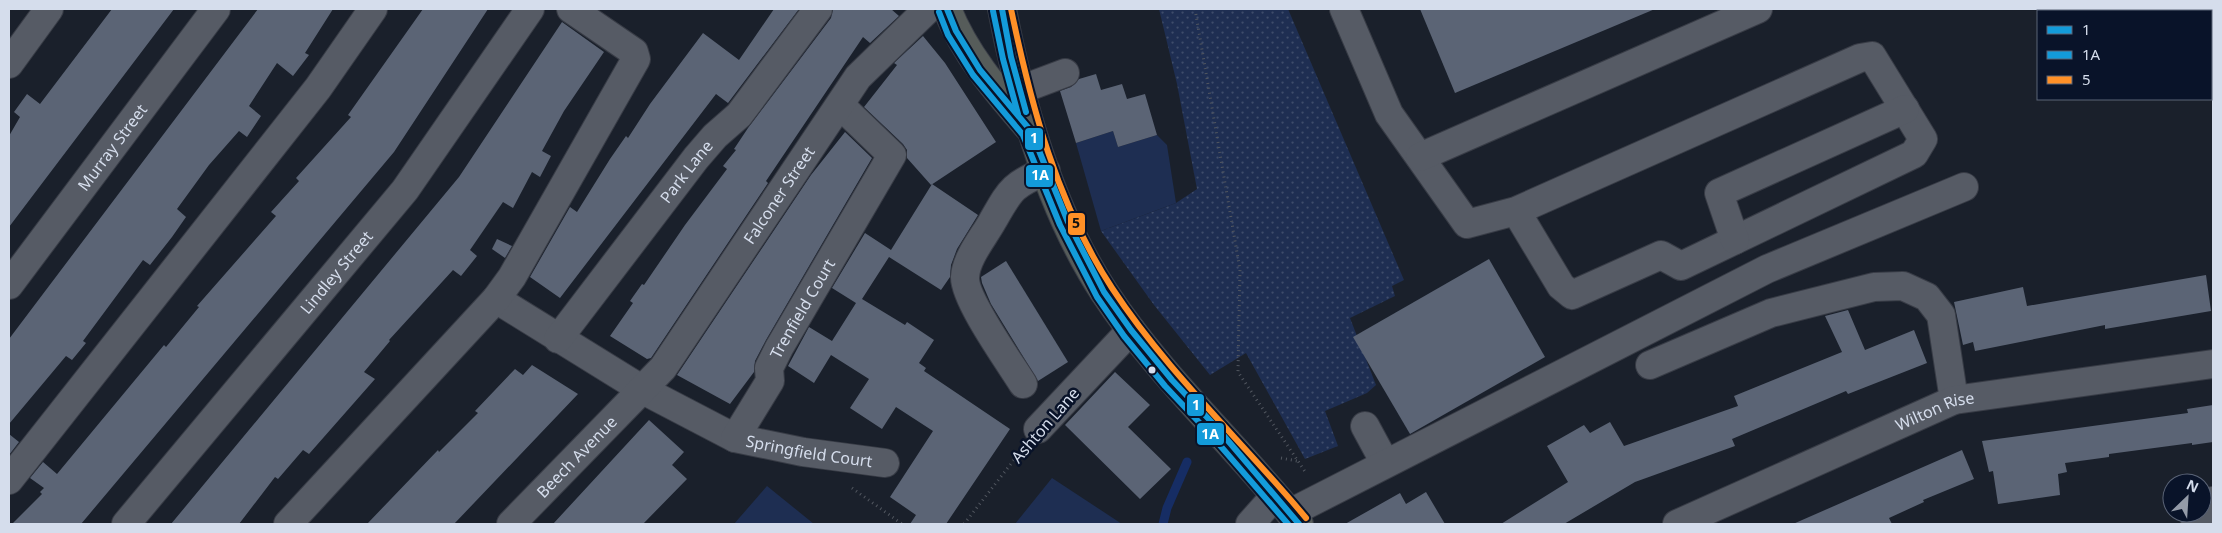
<svg xmlns="http://www.w3.org/2000/svg" width="2222" height="533" viewBox="0 0 2222 533" font-family="'Noto Sans',sans-serif">
  <style>
    .grass { fill: url(#grass-dots) }
    .garden { fill: #1e2e52 }
    .lines { fill: none; stroke-linecap: round; stroke-linejoin: round }
    .stream { stroke: #162d64; stroke-width: 9 }
    .building { fill: #5b6475 }
    .minor-casing { stroke: #383c46; stroke-width: 30 }
    .major-casing { stroke: #383c46; stroke-width: 30 }
    .path { stroke: #525760; stroke-width: 3; stroke-dasharray: 1 4; stroke-linecap: butt }
    .minor { stroke: #565b65; stroke-width: 28 }
    .major { stroke: #565c5a; stroke-width: 28 }
    .bus-1-casing { stroke: #091329; stroke-width: 10 }
    .bus-2-casing { stroke: #091329; stroke-width: 10 }
    .bus-3-casing { stroke: #091329; stroke-width: 10 }
    .bus-1 { stroke: #139bda; stroke-width: 6 }
    .bus-2 { stroke: #139bda; stroke-width: 6 }
    .bus-3 { stroke: #ff9027; stroke-width: 6 }
    .bus-dot { fill: #d5ddec; stroke: #091329; stroke-width: 2 }
    .labels { text-anchor: middle; dominant-baseline: central; stroke-width: 5; stroke-linejoin: round; paint-order: stroke }
    .street-label { font-size: 16px; fill: #d5ddec; stroke: #091329 }
    .line-badge { stroke: #091329; stroke-width: 2 }
    .badge-label { font-size: 14px; text-anchor: middle; font-weight: bold; fill: #fff }
    .pale-badge-label { font-size: 14px; text-anchor: middle; font-weight: bold; fill: #111 }
  </style>
  <defs>
    <pattern id="grass-dots" width="8" height="8" patternUnits="userSpaceOnUse" patternTransform="scale(1.25)"><rect width="8" height="8" fill="#1e2e52"/><path d="M2 2h.1M6 6h.1" fill="none" stroke="#3e4c6b" stroke-width="1.8" stroke-linecap="round"/></pattern>
  </defs>
  <rect width="100%" height="100%" fill="#1a202b"/>
  <polygon class="grass" points="1159,9 1288,9 1404,280 1392,286 1395,296 1350,318 1376,385 1367,393 1325,411 1338,446 1305,459 1246,353 1210,375 1154,305 1101,231 1176,203 1197,189 1177,84"/>
  <g class="garden">
    <polygon points="1113,131 1118,147 1157,135 1167,145 1176,203 1101,231 1076,143"/>
    <polygon points="1052,478 1122,524 1015,524"/>
    <polygon points="767,486 814,524 734,524"/>
  </g>
  <g class="lines">
    <polyline class="stream" points="1163,524 1167,508 1187,462"/>
  </g>
  <g class="building">
    <polygon points="112,9 174,9 9,227 9,136 20,117 14,112 27,94 40,104"/>
    <polygon points="258,9 333,9 305,53 309,55 293,76 277,63 249,106 261,116 247,137 239,131 209,165 177,209 186,217 172,237 150,265 143,260 83,341 86,343 72,360 66,356 9,424 9,339"/>
    <polygon points="423,9 488,9 394,152 81,524 12,524 42,494 40,492 44,488 30,478 43,462 57,474 164,345 166,347 199,307 197,306 276,216 271,212 299,181 296,178 351,117 348,115"/>
    <polygon points="774,9 799,9 728,103 716,94 560,298 530,277 570,207 577,212 610,159 626,136 628,138 650,104 703,33 739,60"/>
    <polygon points="833,9 891,9 899,16 870,43 863,37 766,181 768,183 651,358 647,359 610,336 633,303 630,301 642,284 644,285 685,225 727,169 723,166 736,150 734,149 748,128 831,18"/>
    <polygon points="1420,9 1655,9 1455,93"/>
    <polygon points="562,22 604,52 564,111 542,151 551,156 540,177 532,172 513,208 503,202 470,250 477,256 461,276 453,270 389,340 390,341 364,372 375,379 309,454 303,450 278,479 275,477 239,524 171,524 459,177"/>
    <polygon points="923,36 945,63 996,142 931,185 907,158 907,150 903,144 864,107 897,65 894,63"/>
    <polygon points="1096,74 1101,90 1122,84 1127,99 1145,94 1157,135 1118,147 1113,131 1076,143 1060,91 1071,87 1079,79"/>
    <polygon points="845,132 872,158 766,340 755,361 754,372 730,404 677,375 811,175"/>
    <polygon points="932,184 978,215 957,249 951,265 950,277 941,290 889,257 862,299 905,325 907,322 934,340 919,363 926,368 924,371 1010,429 946,524 910,524 916,515 890,497 933,431 896,407 882,429 850,408 869,379 831,355 814,383 788,366 809,327 832,341 856,303 832,288 865,233 891,250"/>
    <polygon points="497,239 512,246 505,258 492,249"/>
    <polygon points="1489,259 1545,357 1410,434 1353,337"/>
    <polygon points="1006,261 1068,362 1038,381 991,304 982,283 981,277"/>
    <polygon points="2206,275 2211,311 2105,329 2105,325 1975,351 1973,342 1963,345 1954,302 2023,287 2027,306"/>
    <polygon points="1848,310 1865,350 1914,330 1927,363 1848,394 1846,391 1732,439 1735,446 1635,482 1564,524 1501,524 1568,482 1547,446 1584,425 1590,433 1610,422 1624,446 1738,406 1734,396 1842,352 1825,316"/>
    <polygon points="532,365 578,394 454,524 367,524 438,450 439,452 478,413 475,411 515,369 523,375"/>
    <polygon points="1115,372 1150,405 1128,427 1171,469 1140,499 1065,425"/>
    <polygon points="2213,405 2213,442 2192,445 2192,443 2109,454 2109,457 2065,463 2067,472 2058,474 2060,495 1998,504 1993,471 1989,472 1982,441 2188,413 2187,409"/>
    <polygon points="649,420 684,452 672,465 687,479 643,524 553,524"/>
    <polygon points="9,434 19,442 9,455"/>
    <polygon points="1962,450 1974,479 1923,500 1924,502 1889,518 1892,524 1793,524"/>
    <polygon points="1426,492 1445,524 1345,524 1400,493 1406,504"/>
  </g>
  <g class="lines">
    <g class="minor-casing">
      <g id="minor">
        <polyline points="1344,9 1389,114 1467,224 1516,211 1860,58 1872,56 1923,139 1914,154 1681,266 1661,255 1572,295 1561,286 1516,211"/>
        <polyline points="9,64 49,9"/>
        <polyline points="1020,90 1065,73"/>
        <polyline points="1420,157 1758,9"/>
        <polyline points="1735,240 1719,193 1905,109"/>
        <path id="s1" d="M9 285 216 9"/>
        <path id="s2" d="M496 299 643 390 735 438 803 452 885 463"/>
        <path id="s3" d="M558 339 696 158 715 136 739 115 818 9"/>
        <polyline points="1650,365 1771,313 1874,287 1903,286 1927,297 1941,315 1954,400"/>
        <path d="M1023 384C1010 363 964 299 965 277 966 258 983 238 992 222 1010 191 1011 185 1046 171"/>
        <polyline points="1365,426 1385,463"/>
        <polyline points="1038,429 1131,330"/>
        <path id="s4" d="M735 438 770 381 769 368 779 348 892 155 840 105"/>
        <polyline points="9,480 318,88 373,9"/>
        <polyline points="1290,513 1767,269 1964,187"/>
        <path id="s5" d="M126 524 405 190 530 9"/>
        <polyline points="288,524 496,299 512,277 636,59 634,52 571,9"/>
        <path id="s6" d="M511 524 663 368 858 77 928 9"/>
        <polyline points="1250,524 1275,496"/>
        <path id="s7" d="M1677 524 1954 400 2213 364"/>
        <polyline points="2195,524 2213,501"/>
      </g>
    </g>
    <g class="major-casing">
      <g id="major">
        <path d="M947 9C965 54 995 89 1027 126"/>
        <path d="M1002 9C1020 103 1051 211 1104 292 1160 377 1236 445 1299 524"/>
      </g>
    </g>
    <g class="path">
      <polyline points="1195,9 1240,270 1238,372 1306,473"/>
      <polyline points="1281,458 1297,461"/>
      <polyline points="852,488 902,524"/>
      <polyline points="964,524 1021,451"/>
    </g>
    <use href="#minor" class="minor"/>
    <use href="#major" class="major"/>
    <g class="bus-1-casing">
      <g id="bus-1">
        <polyline points="947,9 956,31 980,70 1031,131 1068,222 1104,292 1131,330 1172,380 1218,429 1299,524"/>
        <polyline points="1002,9 1011,57 1026,112"/>
      </g>
    </g>
    <g class="bus-2-casing">
      <g id="bus-2">
        <polyline points="993,11 1003,59 1018,114"/>
        <polyline points="939,12 948,35 973,75 1023,135 1060,225 1097,297 1124,336 1165,386 1211,435 1288,524"/>
      </g>
    </g>
    <g class="bus-3-casing">
      <path id="bus-3" d="M1011 9C1031 105 1057 204 1112 288 1167 372 1242 441 1306 518"/>
    </g>
    <use href="#bus-1" class="bus-1"/>
    <use href="#bus-2" class="bus-2"/>
    <use href="#bus-3" class="bus-3"/>
  </g>
  <circle class="bus-dot" cx="1152" cy="370" r="4.5"/>
  <g class="labels">
    <g class="street-label">
      <text stroke="none"><textPath href="#s1" startOffset="172">Murray Street</textPath></text>
      <text stroke="none"><textPath href="#s3" startOffset="211">Park Lane</textPath></text>
      <text stroke="none"><textPath href="#s6" startOffset="426">Falconer Street</textPath></text>
      <text stroke="none"><textPath href="#s5" startOffset="328">Lindley Street</textPath></text>
      <text stroke="none"><textPath href="#s4" startOffset="148">Trenfield Court</textPath></text>
      <text stroke="none"><textPath href="#s7" startOffset="282">Wilton Rise</textPath></text>
      <text transform="translate(1045 425) rotate(-49)">Ashton Lane</text>
      <text stroke="none"><textPath href="#s2" startOffset="352">Springfield Court</textPath></text>
      <text stroke="none"><textPath href="#s6" startOffset="94">Beech Avenue</textPath></text>
    </g>
  </g>
  <g class="line-badge">
    <rect x="1024" y="127" width="20" height="24" rx="5" fill="#139bda"/>
    <rect x="1025" y="164" width="29" height="24" rx="5" fill="#139bda"/>
    <rect x="1067" y="212" width="19" height="24" rx="5" fill="#ff9027"/>
    <rect x="1186" y="393" width="19" height="24" rx="5" fill="#139bda"/>
    <rect x="1196" y="422" width="29" height="24" rx="5" fill="#139bda"/>
  </g>
  <g class="badge-label">
    <text x="1034" y="143">1</text>
    <text x="1040" y="180">1A</text>
    <text x="1196" y="410">1</text>
    <text x="1210" y="439">1A</text>
  </g>
  <g class="pale-badge-label">
    <text x="1076" y="228">5</text>
  </g>
  <rect width="2222" height="533" fill="none" stroke="#d5ddec" stroke-width="20"/>
  <rect x="2037" y="10" width="175" height="90" fill="#091329" stroke="#5b6477"/>
  <rect x="2047" y="26" width="25" height="8" fill="#139bda" stroke="#5b6477"/>
  <text x="2082" y="35" font-size="15" fill="#d5ddec">1</text>
  <rect x="2047" y="51" width="25" height="8" fill="#139bda" stroke="#5b6477"/>
  <text x="2082" y="60" font-size="15" fill="#d5ddec">1A</text>
  <rect x="2047" y="76" width="25" height="8" fill="#ff9027" stroke="#5b6477"/>
  <text x="2082" y="85" font-size="15" fill="#d5ddec">5</text>
  <g transform="translate(2187 498) rotate(25)"><circle r="24" fill="#091329" stroke="#5b6477"/>
  <path d="M0-4L9 19L0 12L-9 19Z" fill="#949ba8"/>
  <text y="-8" font-size="14" font-weight="bold" text-anchor="middle" fill="#d5ddec">N</text>
  </g>
</svg>
